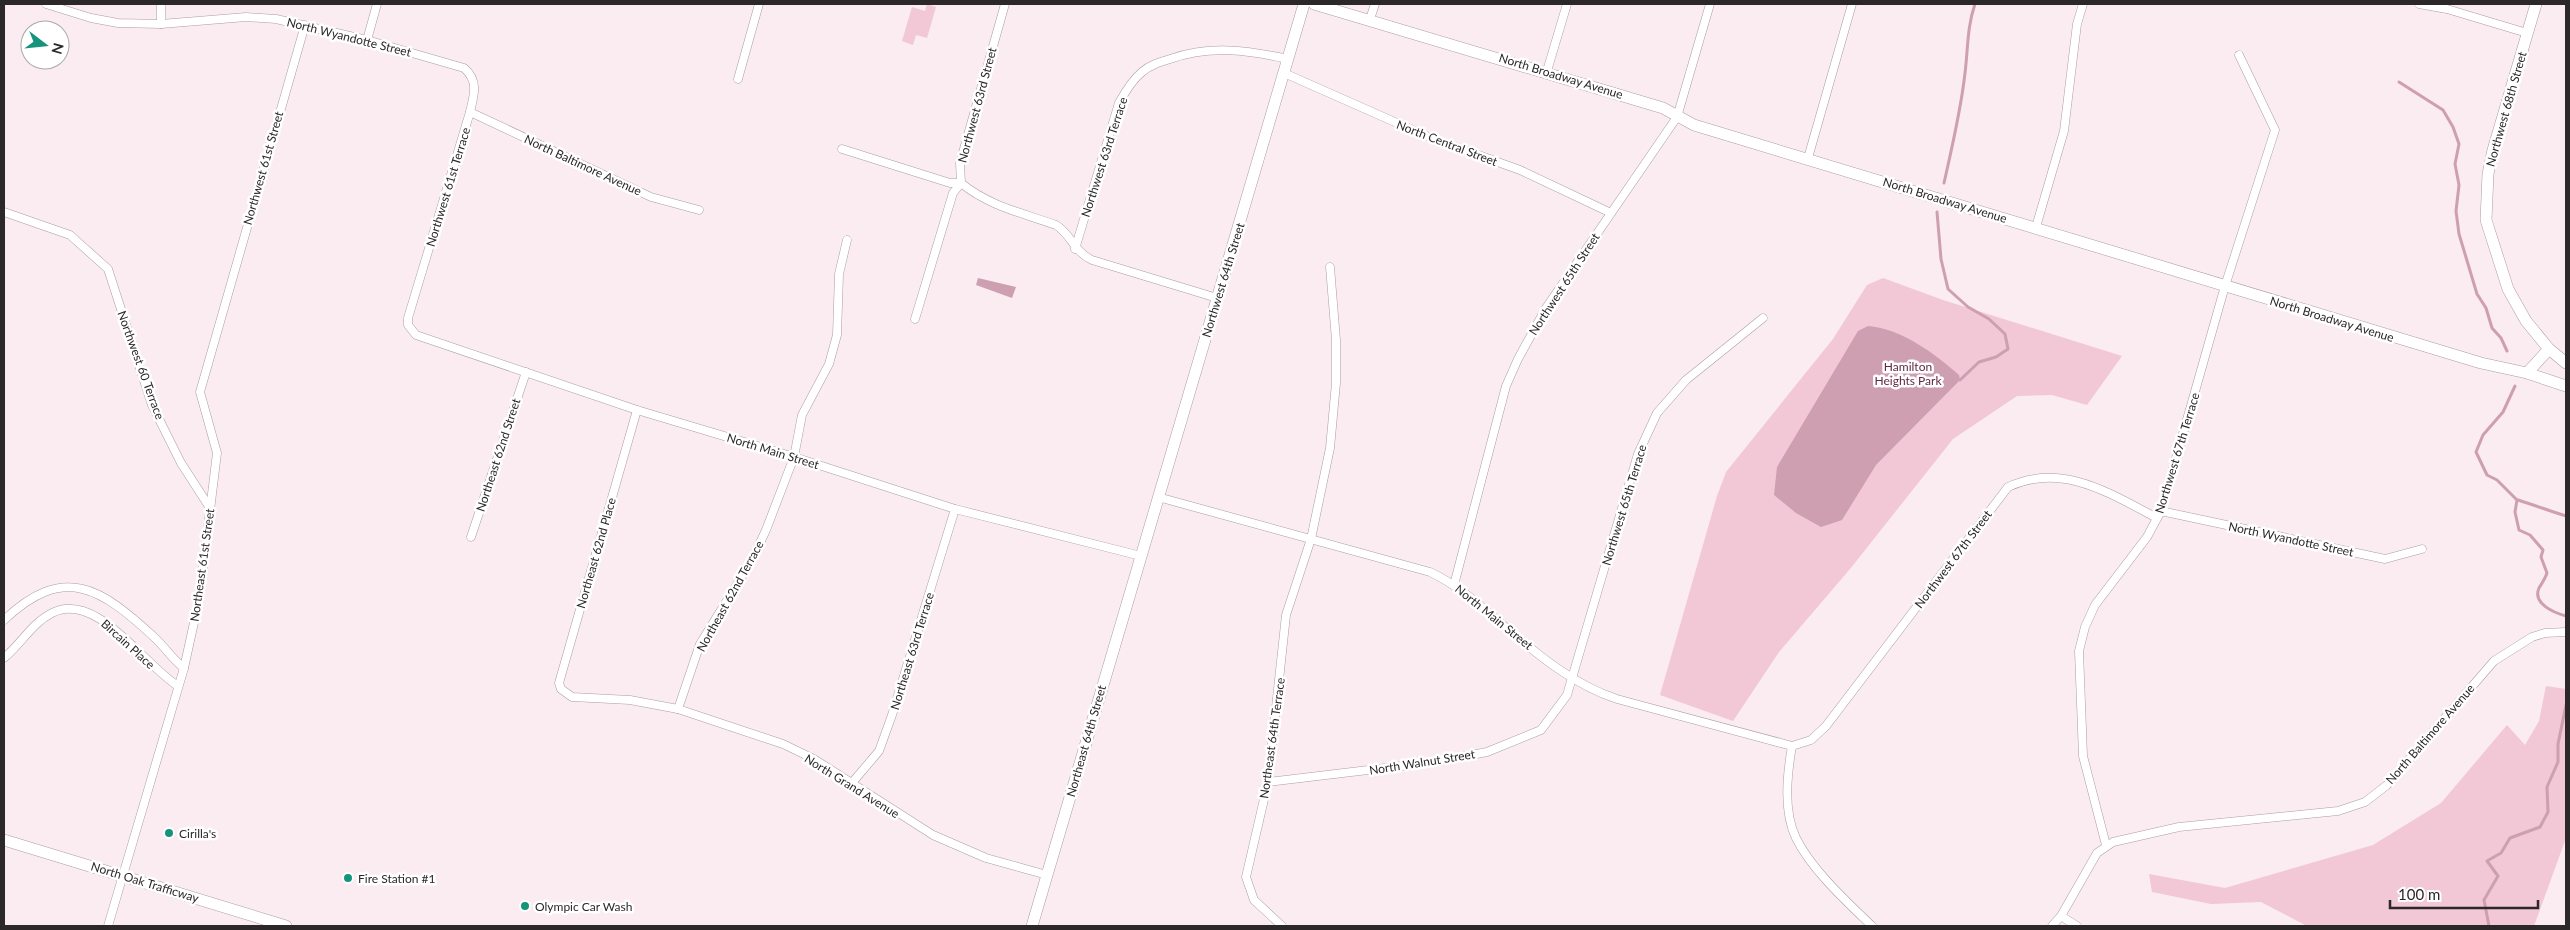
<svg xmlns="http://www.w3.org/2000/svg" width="2570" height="930" viewBox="0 0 2570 930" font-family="Lato,sans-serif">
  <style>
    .green { fill: #f2c7d6 }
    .water { fill: #ce9fb0 }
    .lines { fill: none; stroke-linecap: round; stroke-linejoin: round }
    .stream { stroke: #ce9fb0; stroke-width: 3 }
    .street-casing { stroke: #ab9ea3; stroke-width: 9 }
    .secondary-casing { stroke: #ab9ea3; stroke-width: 12 }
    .street { stroke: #fff; stroke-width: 8 }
    .secondary { stroke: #fff; stroke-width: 11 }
    .poi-dot { fill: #15947c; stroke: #fff; stroke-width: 2 }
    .labels { text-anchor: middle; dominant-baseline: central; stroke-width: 5; stroke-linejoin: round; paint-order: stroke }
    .street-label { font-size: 12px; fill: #2c2729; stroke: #fff }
    .park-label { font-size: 12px; fill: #632942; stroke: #fff }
    .poi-label { font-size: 12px; fill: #2c2729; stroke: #fff; text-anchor: start }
  </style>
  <rect width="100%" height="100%" fill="#faecf1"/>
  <g class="green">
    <polygon points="927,4 936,7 927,38 916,35 913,45 902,41 912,7 925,11"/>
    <polygon points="1883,278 1943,300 2122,356 2087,405 2052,395 2017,396 1953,439 1850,569 1779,652 1733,721 1660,695 1717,496 1726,472 1833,339 1867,285"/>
    <polygon points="2546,686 2566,689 2566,838 2534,926 2307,926 2261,902 2211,904 2152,892 2149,874 2225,888 2373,845 2441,803 2507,725 2525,745 2539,721"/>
  </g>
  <g class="water">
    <polygon points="978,278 1016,287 1012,298 976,285"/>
    <path d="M1868 326C1902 329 1934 353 1959 375L1960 380 1876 465 1842 520 1821 527 1796 513 1774 495 1777 467 1858 331Z"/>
  </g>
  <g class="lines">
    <g class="stream">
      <polyline points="2399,82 2443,110 2453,127 2459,144 2455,164 2459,185 2456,211 2459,234 2477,294 2486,308 2492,328 2501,338 2507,351"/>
      <path d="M1944 183C1952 147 1961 110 1965 73 1968 49 1967 27 1975 4"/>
      <polyline points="1937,212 1941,259 1948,289 1968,307 1989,319 2005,334 2008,349 1996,357 1979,362 1960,380"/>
      <path d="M2515 386 2503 412 2483 435 2476 452 2487 475 2497 480 2517 500 2515 512 2519 530 2530 535 2543 550 2541 557 2547 573C2545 579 2542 583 2539 588 2532 604 2555 613 2566 616"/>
      <path d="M2518 500C2534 505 2550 511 2566 516"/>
      <polyline points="2489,926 2484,900 2498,876 2487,861 2501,853 2510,838 2540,827 2548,812 2547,787 2558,762 2558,744 2566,705"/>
    </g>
    <g class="street-casing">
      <g id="street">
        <path d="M46 4 91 18 118 23 161 24 246 17 276 19 367 40 464 68C479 81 474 95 470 112L408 318V325L416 335 637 410 794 457 955 509 1141 556"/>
        <polyline points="161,4 161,24"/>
        <polyline points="2419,4 2447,9 2527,33"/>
        <polyline points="1370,19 1375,4"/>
        <polyline points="367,40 377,4"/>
        <polyline points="1547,71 1567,4"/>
        <polyline points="1284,73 1431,138 1520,170 1611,213"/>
        <polyline points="738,79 759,4"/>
        <polyline points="470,112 651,197 699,210"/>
        <path d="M842 149 950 183H961C989 206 1022 213 1056 225 1072 235 1073 251 1092 260L1217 298"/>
        <polyline points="1808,158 1852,4"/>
        <polyline points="4,212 70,235 108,269 152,405 181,463 210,508"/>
        <polyline points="2036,227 2064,131 2077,24 2083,4"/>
        <path d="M1075 249 1119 103C1125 92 1132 80 1142 72 1150 65 1160 62 1170 59 1210 45 1247 50 1288 59"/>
        <polyline points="915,319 953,193 961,183 960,163 1005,4"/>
        <polyline points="637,410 559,683 561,689 572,697 630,700 678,709 783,744 814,759 933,835 986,858 1047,875"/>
        <path d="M1158 497 1430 572C1458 585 1481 606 1504 626 1538 655 1574 685 1617 699L1792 746 1811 740 1826 726 2008 487C2062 462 2109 493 2157 518"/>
        <polyline points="2161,511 2385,559 2422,549"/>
        <polyline points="471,537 526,372"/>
        <polyline points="1454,585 1506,386 1518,359 1546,308 1677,117 1710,4"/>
        <path d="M4 620C64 563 101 588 154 637 165 647 172 659 184 668"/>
        <path d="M4 658C21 644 32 623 52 613 96 590 144 665 178 686"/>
        <polyline points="678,709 700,644 752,560 766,530 794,457 802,415 829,364 837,335 839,274 847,240"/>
        <path d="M1792 746C1787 775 1783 811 1796 838 1811 869 1847 902 1872 926"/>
        <polyline points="1268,782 1435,762 1487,752 1541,730 1567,695 1638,454 1657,413 1686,380 1763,318"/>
        <polyline points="851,784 879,751 892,715 955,509"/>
        <polyline points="2106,845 2083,756 2079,651 2085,627 2095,605 2147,537 2161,511 2225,286 2275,130 2239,55"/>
        <polyline points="2061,916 2077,926"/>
        <polyline points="108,926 184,668 199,600 217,453 200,392 305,25"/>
        <polyline points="1282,926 1254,900 1246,877 1268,782 1286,615 1311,539 1330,448 1336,383 1336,340 1330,267"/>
        <polyline points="2052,926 2061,916 2097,853 2113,842 2179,827 2338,811 2365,802 2387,785 2494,661 2532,637 2545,633 2566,632"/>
      </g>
    </g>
    <g class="secondary-casing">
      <g id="secondary">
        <polyline points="1314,4 1663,108 1694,125 2481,363 2527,373 2566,386"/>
        <polyline points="2536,4 2493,150 2488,174 2486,220 2508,289 2526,321 2549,349 2566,363"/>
        <polyline points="2527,373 2549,349"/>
        <polyline points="4,840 286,926"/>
        <polyline points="1032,926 1304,4"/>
      </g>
    </g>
    <use href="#street" class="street"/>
    <use href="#secondary" class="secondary"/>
  </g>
  <g class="poi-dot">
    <circle cx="169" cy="833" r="5"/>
    <circle cx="348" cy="878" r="5"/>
    <circle cx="525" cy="906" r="5"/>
  </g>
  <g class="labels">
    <g class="street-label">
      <text transform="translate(349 37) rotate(14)">North Wyandotte Street</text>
      <text transform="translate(1561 76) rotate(17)">North Broadway Avenue</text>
      <text transform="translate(977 105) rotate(-75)">Northwest 63rd Street</text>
      <text transform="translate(2506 109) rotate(-74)">Northwest 68th Street</text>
      <text transform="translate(1447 143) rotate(21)">North Central Street</text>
      <text transform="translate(1104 157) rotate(-72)">Northwest 63rd Terrace</text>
      <text transform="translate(583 165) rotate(25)">North Baltimore Avenue</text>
      <text transform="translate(263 168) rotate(-74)">Northwest 61st Street</text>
      <text transform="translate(448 187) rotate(-73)">Northwest 61st Terrace</text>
      <text transform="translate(1945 200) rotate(17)">North Broadway Avenue</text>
      <text transform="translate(1223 280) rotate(-73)">Northwest 64th Street</text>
      <text transform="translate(1564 284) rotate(-57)">Northwest 65th Street</text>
      <text transform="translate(2332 319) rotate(17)">North Broadway Avenue</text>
      <text transform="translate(141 365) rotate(70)">Northwest 60 Terrace</text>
      <text transform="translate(773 451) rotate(17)">North Main Street</text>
      <text transform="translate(2177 453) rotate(-73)">Northwest 67th Terrace</text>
      <text transform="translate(498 455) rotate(-72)">Northeast 62nd Street</text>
      <text transform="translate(1624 505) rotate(-73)">Northwest 65th Terrace</text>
      <text transform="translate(2291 539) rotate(12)">North Wyandotte Street</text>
      <text transform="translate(596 553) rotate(-74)">Northeast 62nd Place</text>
      <text transform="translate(1953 559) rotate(-53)">Northwest 67th Street</text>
      <text transform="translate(202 565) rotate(-82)">Northeast 61st Street</text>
      <text transform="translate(730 596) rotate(-61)">Northeast 62nd Terrace</text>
      <text transform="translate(1494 617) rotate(39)">North Main Street</text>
      <text transform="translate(128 644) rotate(42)">Bircain Place</text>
      <text transform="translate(912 651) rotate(-73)">Northeast 63rd Terrace</text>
      <text transform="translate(2430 734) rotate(-49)">North Baltimore Avenue</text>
      <text transform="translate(1272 738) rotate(-82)">Northeast 64th Terrace</text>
      <text transform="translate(1086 741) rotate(-74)">Northeast 64th Street</text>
      <text transform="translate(1422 762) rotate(-9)">North Walnut Street</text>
      <text transform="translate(852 786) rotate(32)">North Grand Avenue</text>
      <text transform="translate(145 882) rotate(17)">North Oak Trafficway</text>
    </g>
    <g class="park-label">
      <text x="1908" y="366">Hamilton<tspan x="1908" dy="14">Heights Park</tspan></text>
    </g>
    <g class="poi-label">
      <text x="179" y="833">Cirilla's</text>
      <text x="358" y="878">Fire Station #1</text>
      <text x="535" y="906">Olympic Car Wash</text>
    </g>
  </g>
  <rect width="2570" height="930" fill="none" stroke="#2c2729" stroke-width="10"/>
  <g transform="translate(45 45) rotate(106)"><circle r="24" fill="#ffffff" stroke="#aba9a9"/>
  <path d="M0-4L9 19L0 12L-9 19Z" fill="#15947c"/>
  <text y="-8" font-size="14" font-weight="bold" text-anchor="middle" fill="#2c2729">N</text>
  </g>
  <path d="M2390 900v8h148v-8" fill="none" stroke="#2c2729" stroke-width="2.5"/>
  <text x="2398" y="900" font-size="15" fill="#2c2729" stroke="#ffffff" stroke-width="4" paint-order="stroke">100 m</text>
</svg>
